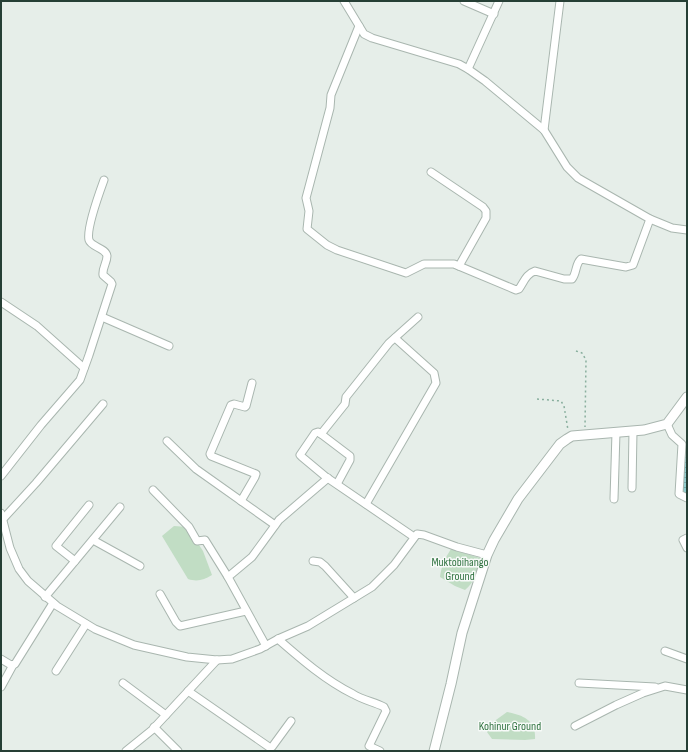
<svg xmlns="http://www.w3.org/2000/svg" width="688" height="752" viewBox="0 0 688 752" font-family="'Sofia Sans Condensed',sans-serif">
  <style>
    .green { fill: #c1ddc4 }
    .water { fill: url(#water-rules) }
    .lines { fill: none; stroke-linecap: round; stroke-linejoin: round }
    .minor-casing { stroke: #a9b6af; stroke-width: 9 }
    .tertiary-casing { stroke: #a9b6af; stroke-width: 11 }
    .path { stroke: #89af9e; stroke-width: 1.5; stroke-dasharray: 2 3; stroke-linecap: butt }
    .minor { stroke: #fff; stroke-width: 7 }
    .tertiary { stroke: #fff; stroke-width: 9 }
    .labels { text-anchor: middle; dominant-baseline: central; stroke-width: 3; stroke-linejoin: round; paint-order: stroke }
    .park-label { font-size: 12px; fill: #327442; stroke: #f7faf8 }
  </style>
  <defs>
    <pattern id="water-rules" width="6" height="5" patternUnits="userSpaceOnUse"><rect width="6" height="5" fill="#92cecf"/><path d="M0 2.5h6" fill="none" stroke="#77a9a9"/></pattern>
  </defs>
  <rect width="100%" height="100%" fill="#e6eee9"/>
  <g class="green">
    <path d="M174 526 187 527 203 551 212 575C204 580 197 582 188 579L162 536Z"/>
    <path d="M451 549 480 558C478 569 475 582 465 590L455 586 440 577C441 567 445 558 451 549Z"/>
    <path d="M507 712C523 715 536 720 535 739L525 740 492 739 487 732 489 725Z"/>
  </g>
  <polygon class="water" points="687,439 687,495 682,490"/>
  <g class="lines">
    <g class="minor-casing">
      <g id="minor">
        <polyline points="344,1 364,34 372,38 459,64 468,69 485,81 544,130 567,167 578,178 650,219 672,228 687,230"/>
        <polyline points="464,1 494,14"/>
        <path d="M359 26 331 95 330 108 306 198 309 211 307 229 327 245 337 250 406 273 424 264H454L516 290 519 289C524 282 526 274 535 271L564 279H572C577 273 575 264 581 259L626 267 633 265 650 219"/>
        <polyline points="468,69 499,1"/>
        <polyline points="544,130 560,1"/>
        <polyline points="431,172 483,207 486,211 486,218 459,266"/>
        <polyline points="1,302 37,326 84,368"/>
        <polyline points="102,317 169,346"/>
        <polyline points="667,424 672,435 682,444 679,494 687,498"/>
        <polyline points="321,434 350,456 350,460 337,484"/>
        <polyline points="167,441 196,469 275,525"/>
        <path d="M1 476 41 425 80 380 89 355 112 284 111 282 103 275C102 268 107 263 107 256 106 248 91 247 89 240 86 229 100 191 104 180"/>
        <polyline points="632,488 633,431"/>
        <polyline points="153,490 189,527 197,541 205,540 228,577"/>
        <polyline points="614,499 616,432"/>
        <polyline points="241,501 255,477 256,474 211,456 210,454 231,405 234,404 245,407 246,406 252,383"/>
        <polyline points="366,504 436,383 434,373 395,338"/>
        <polyline points="1,513 10,548 19,569 28,581 57,606 95,629 134,645 187,657 217,660 232,659 260,649 278,639 308,626 354,598 372,587 394,565 417,534 424,535 457,547 487,555"/>
        <polyline points="3,519 36,483 103,404"/>
        <polyline points="414,537 326,477 302,457 300,455 315,433 318,432 321,434 345,404 346,397 389,343 418,317"/>
        <polyline points="687,538 683,540 687,548"/>
        <polyline points="93,540 140,566"/>
        <polyline points="75,561 56,546 89,505"/>
        <polyline points="313,561 320,562 325,566 354,598"/>
        <polyline points="160,594 176,622 180,626 246,611"/>
        <polyline points="45,597 120,507"/>
        <path d="M278 639C301 659 325 680 353 694 363 700 374 702 384 707L386 711 369 746 380 751"/>
        <polyline points="266,646 228,577 252,557 279,520 328,478"/>
        <polyline points="665,651 687,659"/>
        <polyline points="1,659 11,665 15,664 53,603"/>
        <polyline points="56,671 86,624"/>
        <polyline points="123,683 166,715"/>
        <polyline points="579,683 655,687"/>
        <polyline points="1,687 13,665"/>
        <polyline points="188,691 269,747 272,747 291,721"/>
        <polyline points="575,726 616,705 643,693 665,686 687,690"/>
        <polyline points="154,727 178,751"/>
        <polyline points="126,751 152,730 217,660"/>
      </g>
    </g>
    <g class="tertiary-casing">
      <polyline id="tertiary" points="434,751 451,684 462,633 487,555 494,540 518,499 560,444 567,439 572,436 644,430 667,424 687,397"/>
    </g>
    <g class="path">
      <polyline points="576,351 582,353 586,360 585,427"/>
      <polyline points="537,399 561,401 564,406 568,430"/>
    </g>
    <use href="#minor" class="minor"/>
    <use href="#tertiary" class="tertiary"/>
  </g>
  <g class="labels">
    <g class="park-label">
      <text x="460" y="562">Muktobihango<tspan x="460" dy="14">Ground</tspan></text>
      <text x="510" y="726">Kohinur Ground</text>
    </g>
  </g>
  <rect width="688" height="752" fill="none" stroke="#263f35" stroke-width="4"/>
</svg>
